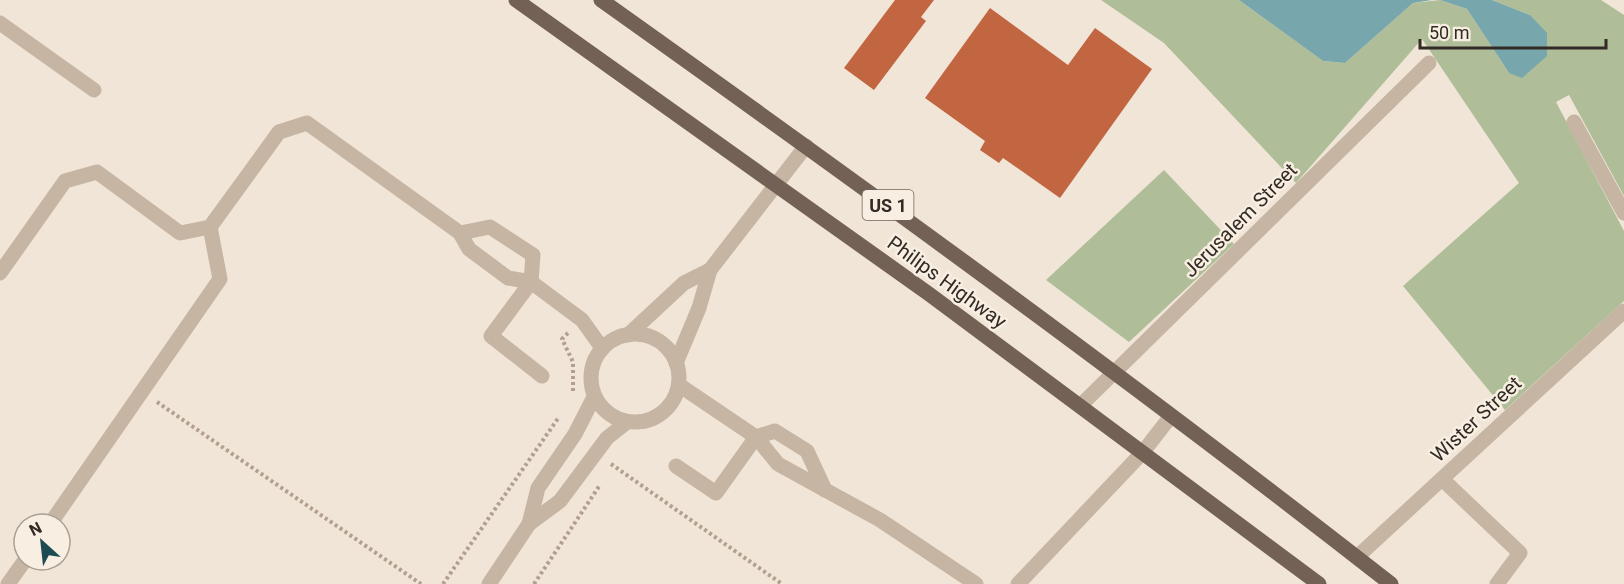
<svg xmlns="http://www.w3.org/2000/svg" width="1624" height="584" viewBox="0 0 1624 584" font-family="Roboto,sans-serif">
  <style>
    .green { fill: #afbe98 }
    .water { fill: #77a7ac }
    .building { fill: #c26642 }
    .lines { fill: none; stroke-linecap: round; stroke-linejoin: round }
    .path { stroke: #b29f8e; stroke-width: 4; stroke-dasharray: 3 3; stroke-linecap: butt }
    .minor { stroke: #c7b5a3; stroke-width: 15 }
    .major { stroke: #746156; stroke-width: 15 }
    .labels { text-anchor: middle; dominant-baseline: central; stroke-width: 5; stroke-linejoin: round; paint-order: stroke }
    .shield { fill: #f8efe2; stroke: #6d655e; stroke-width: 1.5 }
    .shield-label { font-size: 18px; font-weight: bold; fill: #322a25 }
    .street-label { font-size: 20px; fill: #322a25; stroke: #f8efe2 }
  </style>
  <rect width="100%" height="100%" fill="#f0e5d7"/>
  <g class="green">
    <polygon points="1101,0 1239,0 1323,61 1345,63 1413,3 1440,0 1467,9 1509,73 1530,15 1492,0 1601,0 1624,15 1624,196 1569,95 1556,102 1624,231 1624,301 1505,410 1403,286 1519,183 1422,39 1296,183 1164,43"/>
    <polygon points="1164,170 1234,244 1129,342 1046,280"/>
  </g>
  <g class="water">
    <polygon points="1239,0 1432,0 1413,3 1345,63 1323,61"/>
    <polygon points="1440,0 1492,0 1530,15 1547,33 1547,56 1522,78 1509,73 1467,9"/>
  </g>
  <g class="building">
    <polygon points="895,0 934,0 921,17 926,21 874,90 844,68"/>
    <polygon points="990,8 1068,65 1095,28 1152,69 1060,198 1003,158 999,163 980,150 985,141 925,98"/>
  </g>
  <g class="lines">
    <g class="path">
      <polyline points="568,333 562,339 573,362 573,393"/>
      <polyline points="157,402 421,584"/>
      <polyline points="611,464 782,584"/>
      <polyline points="443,584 559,417"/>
      <polyline points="534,584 600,485"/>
    </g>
    <g class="minor">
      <polyline points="0,23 94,90"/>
      <polyline points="1574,122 1624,213"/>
      <polyline points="0,273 65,181 97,172 180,233 210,227 279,132 307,123 460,233"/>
      <circle cx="635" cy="378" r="44"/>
      <polyline points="628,335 684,283 710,270"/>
      <polyline points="676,363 699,308 710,270 806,146"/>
      <polyline points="542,376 491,336 531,282 533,255 490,227 460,233 469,249 508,278 531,282 582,320 602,348"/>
      <polyline points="679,385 756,437 778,464 880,520 976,584"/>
      <polyline points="594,397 575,434 538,488 529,524 560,501 607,438 627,422"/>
      <polyline points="1080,406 1429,63"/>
      <polyline points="676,466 716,493 756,437 775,431 807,451 825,490"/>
      <polyline points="1442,479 1520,553 1497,584"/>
      <polyline points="50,524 220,279 210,227"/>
      <polyline points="1357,557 1624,311"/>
      <polyline points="8,584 25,560"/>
      <polyline points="489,584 529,524"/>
      <polyline points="1018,584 1143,452 1171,416"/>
    </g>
    <g class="major">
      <polyline points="516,0 929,294 1319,584"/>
      <path d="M601 0C868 190 1133 382 1391 584"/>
    </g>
  </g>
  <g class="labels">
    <rect class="shield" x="862.5" y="190" width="51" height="30" rx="4.5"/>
    <g class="shield-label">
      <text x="888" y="205">US 1</text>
    </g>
    <g class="street-label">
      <text transform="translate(1240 220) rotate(-45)">Jerusalem Street</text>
      <text transform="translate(947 282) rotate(36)">Philips Highway</text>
      <text transform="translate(1476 419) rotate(-43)">Wister Street</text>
    </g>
  </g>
  <g transform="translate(42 542) rotate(333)"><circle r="28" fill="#f8efe2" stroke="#a9a096" stroke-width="1.5"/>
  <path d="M0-4.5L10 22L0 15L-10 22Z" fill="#1c4c52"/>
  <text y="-9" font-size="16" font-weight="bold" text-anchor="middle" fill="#322a25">N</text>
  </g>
  <path d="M1420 39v9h186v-9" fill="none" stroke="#322a25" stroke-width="3"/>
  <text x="1429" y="39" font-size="18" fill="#322a25" stroke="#f8efe2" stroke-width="4.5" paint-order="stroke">50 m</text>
</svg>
